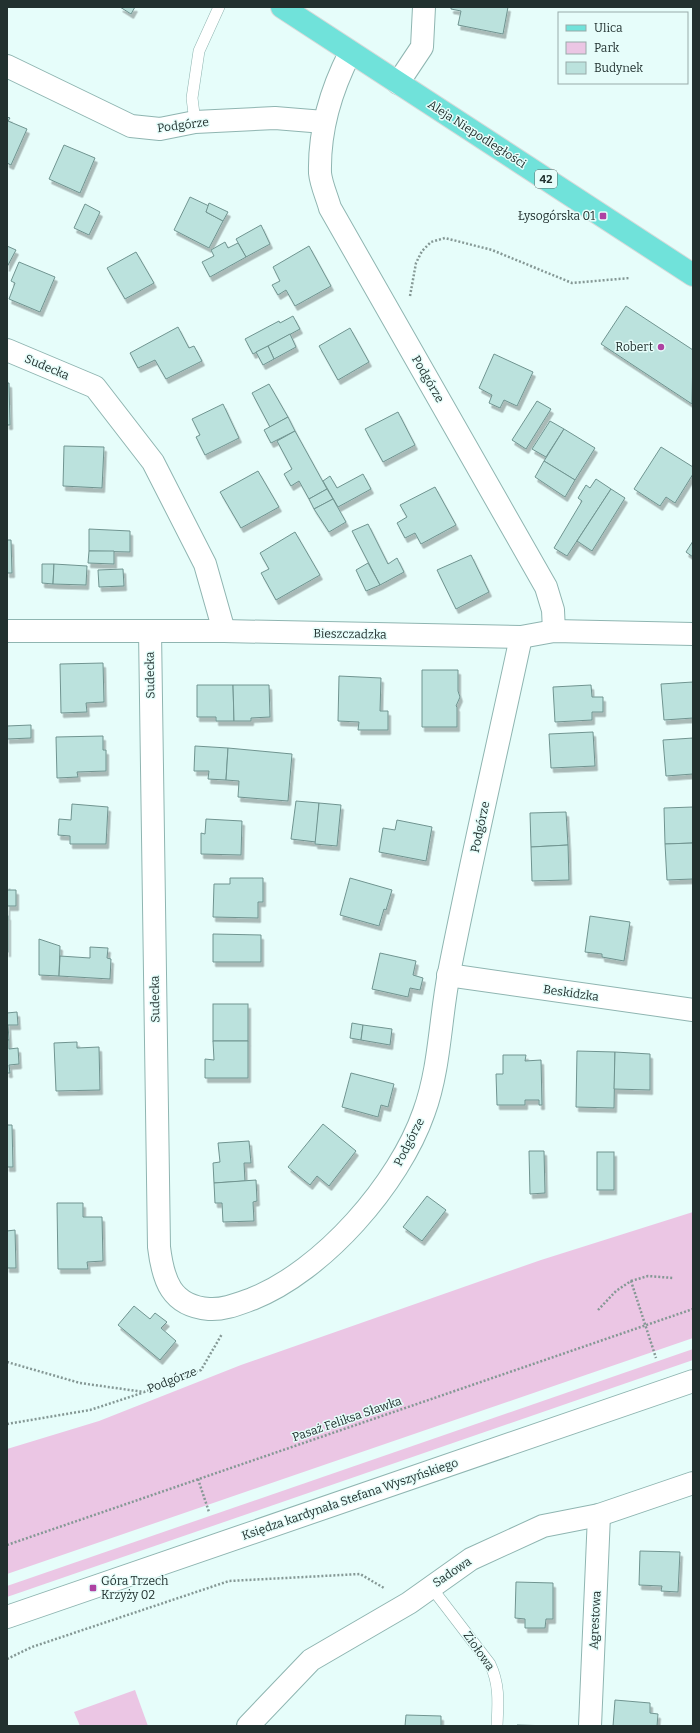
<svg xmlns="http://www.w3.org/2000/svg" width="700" height="1733" viewBox="0 0 700 1733" font-family="Bitter,serif">
  <style>
    .green { fill: #ebc6e4 }
    .building { fill: #bbe2dd; stroke: #709490; filter: url(#shadow) }
    .lines { fill: none; stroke-linecap: round; stroke-linejoin: round }
    .service-casing { stroke: #8fb5b1; stroke-width: 12 }
    .minor-casing { stroke: #8fb5b1; stroke-width: 24 }
    .secondary-casing { stroke: #8fb5b1; stroke-width: 24 }
    .primary-casing { stroke: #d7dada; stroke-width: 24 }
    .path { stroke: #859895; stroke-width: 2.5; stroke-dasharray: 2 2; stroke-linecap: butt }
    .service { stroke: #fff; stroke-width: 11 }
    .minor { stroke: #fff; stroke-width: 22 }
    .secondary { stroke: #fff; stroke-width: 22 }
    .primary { stroke: #70e2da; stroke-width: 22 }
    .poi-dot { fill: #ae42a2; stroke: #e6fdfa; stroke-width: 1.5 }
    .labels { text-anchor: middle; dominant-baseline: central; stroke-width: 3; stroke-linejoin: round; paint-order: stroke }
    .shield { fill: #e6fdfa; stroke: #5d6e6c; stroke-width: 1 }
    .shield-label { font-size: 11px; font-weight: bold; fill: #22312f }
    .street-label { font-size: 12px; fill: #22312f; stroke: #e6fdfa }
    .poi-label { font-size: 12px; fill: #22312f; stroke: #e6fdfa; text-anchor: end }
  </style>
  <defs>
    <filter id="shadow"><feDropShadow dx="2.5" dy="4.5" stdDeviation="0" flood-color="#0004"/></filter>
  </defs>
  <rect width="100%" height="100%" fill="#e6fdfa"/>
  <g class="green">
    <polygon points="693,1212 693,1338 7,1574 7,1449 99,1421 241,1365 541,1260"/>
    <polygon points="693,1349 693,1360 7,1597 7,1586"/>
    <polygon points="135,1690 148,1726 80,1726 74,1712"/>
  </g>
  <g class="building">
    <polygon points="120,7 135,7 131,14"/>
    <polygon points="451,7 508,7 503,34 458,25 461,11 451,9"/>
    <polygon points="7,117 10,118 8,121 27,129 11,165 7,163"/>
    <polygon points="64,145 95,158 80,193 49,179"/>
    <polygon points="190,197 209,206 206,212 223,221 209,248 174,230"/>
    <polygon points="209,203 228,212 223,221 206,212"/>
    <polygon points="85,204 100,212 89,235 74,228"/>
    <polygon points="261,225 270,244 246,257 236,239"/>
    <polygon points="225,242 228,248 238,243 246,257 210,277 202,262 214,256 211,250"/>
    <polygon points="7,246 16,250 7,267"/>
    <polygon points="309,246 331,286 295,306 286,290 278,295 272,285 280,281 273,267"/>
    <polygon points="136,252 154,283 125,299 107,268"/>
    <polygon points="19,262 55,277 40,312 9,299 15,283 11,281"/>
    <polygon points="626,306 693,350 692,404 601,344"/>
    <polygon points="293,316 300,329 253,354 245,339 279,321 280,323"/>
    <polygon points="178,327 189,348 194,346 202,361 166,379 155,360 138,368 130,353"/>
    <polygon points="350,328 369,362 338,380 319,346"/>
    <polygon points="290,334 296,347 274,359 268,346"/>
    <polygon points="268,346 274,359 263,365 256,352"/>
    <polygon points="494,354 533,372 517,406 504,400 500,408 489,403 492,395 479,388"/>
    <polygon points="7,383 9,383 10,425 7,425"/>
    <polygon points="269,384 288,417 270,427 252,393"/>
    <polygon points="537,401 551,409 526,449 512,440"/>
    <polygon points="223,404 239,438 205,455 196,437 200,435 192,419"/>
    <polygon points="398,412 415,445 383,462 365,429"/>
    <polygon points="288,417 295,431 271,443 264,430"/>
    <polygon points="550,421 564,429 546,457 532,449"/>
    <polygon points="564,429 595,448 575,480 544,461"/>
    <polygon points="295,431 327,489 309,499 299,481 291,486 284,474 292,469 277,441"/>
    <polygon points="64,446 104,447 102,488 63,486"/>
    <polygon points="661,447 693,467 693,474 675,503 666,497 660,506 634,489"/>
    <polygon points="544,461 575,480 565,497 535,477"/>
    <polygon points="258,471 279,507 241,528 220,492"/>
    <polygon points="363,474 371,489 338,507 323,481 330,476 337,488"/>
    <polygon points="596,479 611,489 567,556 554,548 582,501 578,498 586,485 590,488"/>
    <polygon points="435,487 456,525 421,544 415,533 405,538 397,523 407,517 400,505"/>
    <polygon points="327,489 333,499 314,509 309,499"/>
    <polygon points="611,489 625,498 592,551 577,541"/>
    <polygon points="333,499 346,522 329,532 314,509"/>
    <polygon points="368,524 388,564 397,558 404,572 380,585 352,531"/>
    <polygon points="89,529 130,531 130,552 89,551"/>
    <polygon points="295,532 320,575 276,600 261,573 269,569 260,553"/>
    <polygon points="7,540 11,540 12,573 7,573"/>
    <polygon points="693,541 693,557 686,552"/>
    <polygon points="89,551 114,551 114,564 88,563"/>
    <polygon points="471,555 489,592 456,609 437,570"/>
    <polygon points="368,563 380,585 366,591 356,570"/>
    <polygon points="42,564 54,564 53,584 42,583"/>
    <polygon points="54,564 87,566 86,585 53,584"/>
    <polygon points="123,569 124,586 99,587 98,570"/>
    <polygon points="103,663 104,702 86,703 87,712 61,713 60,664"/>
    <polygon points="422,670 458,670 458,691 460,697 456,706 457,707 457,727 422,727"/>
    <polygon points="339,676 381,678 380,711 388,711 388,730 358,730 359,722 338,721"/>
    <polygon points="693,682 693,718 664,720 661,684"/>
    <polygon points="197,685 233,685 234,721 216,721 216,717 197,717"/>
    <polygon points="233,685 269,685 270,717 251,718 251,721 234,721"/>
    <polygon points="591,685 592,697 603,697 603,712 592,712 592,720 555,722 553,687"/>
    <polygon points="31,725 31,738 7,739 7,726"/>
    <polygon points="593,732 595,766 551,768 549,734"/>
    <polygon points="103,736 103,750 106,750 106,771 77,772 78,777 57,778 56,737"/>
    <polygon points="693,738 693,774 666,776 663,740"/>
    <polygon points="195,746 228,748 226,780 208,779 209,771 194,771"/>
    <polygon points="228,748 292,754 288,801 238,797 239,781 226,780"/>
    <polygon points="296,801 319,803 316,842 291,839"/>
    <polygon points="319,803 341,805 337,846 315,844"/>
    <polygon points="72,804 108,807 106,844 70,844 70,836 58,835 59,819 71,820"/>
    <polygon points="693,807 693,843 665,844 664,808"/>
    <polygon points="566,812 568,845 531,847 530,813"/>
    <polygon points="206,819 242,821 241,855 201,854 201,833 205,834"/>
    <polygon points="397,820 432,827 426,861 379,852 383,828 395,830"/>
    <polygon points="693,843 693,879 667,880 665,844"/>
    <polygon points="568,845 569,880 532,881 531,847"/>
    <polygon points="230,878 263,878 263,902 258,902 258,918 213,917 214,884 230,884"/>
    <polygon points="350,878 392,890 386,910 384,909 379,926 340,915"/>
    <polygon points="7,884 7,890 16,890 16,906 7,906 7,916"/>
    <rect x="7" y="916" width="1" height="36"/>
    <polygon points="590,916 630,922 624,961 602,957 602,954 585,952"/>
    <polygon points="213,934 261,935 261,962 213,962"/>
    <polygon points="39,939 60,946 59,976 39,975"/>
    <polygon points="90,947 108,948 107,958 111,959 110,979 59,976 60,956 90,958"/>
    <polygon points="380,953 416,961 413,975 423,978 420,990 410,988 408,997 372,989"/>
    <rect x="213" y="1004" width="35" height="37"/>
    <polygon points="17,1012 18,1025 8,1025 9,1040 7,1040 7,1013"/>
    <polygon points="352,1023 363,1025 361,1040 350,1038"/>
    <polygon points="363,1025 392,1029 390,1045 361,1040"/>
    <polygon points="7,1040 9,1040 9,1049 18,1048 19,1064 9,1065 10,1073 7,1073"/>
    <polygon points="213,1041 248,1041 248,1078 205,1078 205,1059 214,1060"/>
    <polygon points="77,1042 77,1048 99,1047 100,1090 56,1091 54,1043"/>
    <polygon points="577,1051 615,1052 614,1108 576,1107"/>
    <polygon points="615,1052 650,1054 650,1090 614,1089"/>
    <polygon points="503,1055 526,1055 525,1061 541,1060 542,1105 539,1105 539,1100 525,1100 525,1105 497,1105 496,1074 503,1074"/>
    <polygon points="351,1073 394,1084 388,1107 381,1105 378,1117 342,1107"/>
    <polygon points="323,1124 356,1151 329,1186 317,1176 310,1185 288,1167"/>
    <polygon points="7,1125 12,1125 13,1167 7,1167"/>
    <polygon points="249,1141 251,1163 244,1163 245,1181 214,1183 213,1163 220,1162 218,1143"/>
    <polygon points="529,1151 544,1151 545,1193 530,1194"/>
    <rect x="597" y="1152" width="17" height="38"/>
    <polygon points="256,1180 257,1201 253,1202 254,1221 223,1222 222,1203 215,1203 214,1183"/>
    <polygon points="427,1196 446,1210 422,1241 403,1227"/>
    <polygon points="57,1203 83,1203 83,1217 102,1217 103,1261 87,1262 88,1269 58,1269"/>
    <polygon points="15,1230 16,1268 7,1268 7,1231"/>
    <polygon points="134,1306 150,1319 155,1313 167,1322 161,1328 176,1341 160,1360 118,1325"/>
    <polygon points="640,1551 680,1552 678,1592 661,1591 662,1586 639,1585"/>
    <polygon points="516,1582 553,1583 553,1619 546,1619 545,1628 525,1628 525,1619 515,1618"/>
    <polygon points="615,1700 650,1703 650,1713 658,1714 657,1726 613,1726"/>
    <polygon points="406,1715 441,1716 441,1726 405,1726"/>
    <polygon points="517,1725 553,1726 517,1726"/>
  </g>
  <g class="lines">
    <g class="service-casing">
      <g id="service">
        <polyline points="195,122 192,98 199,51 219,7"/>
        <path d="M431 1587 490 1664C500 1685 498 1704 497 1726"/>
      </g>
    </g>
    <g class="minor-casing">
      <g id="minor">
        <path d="M350 53C331 90 319 131 320 173 321 184 327 197 330 208L546 587 553 610 554 631"/>
        <polyline points="7,66 131,126 160,129 195,122 275,118 324,122"/>
        <polyline points="398,83 422,47 424,7"/>
        <polyline points="7,350 95,387 153,462 205,564 224,631"/>
        <polyline points="7,631 224,631 521,637 554,631 693,634"/>
        <path d="M150 631 159 1247C163 1280 171 1306 209 1309 224 1310 238 1304 252 1299 323 1271 399 1184 424 1112 440 1068 440 1019 449 973 471 861 497 749 521 637"/>
        <polyline points="448,975 693,1010"/>
        <polyline points="248,1726 311,1660 409,1603 471,1559 543,1526 599,1515 693,1483"/>
        <polyline points="590,1726 599,1515"/>
      </g>
    </g>
    <g class="secondary-casing">
      <polyline id="secondary" points="7,1617 693,1381"/>
    </g>
    <g class="primary-casing">
      <polyline id="primary" points="282,7 693,275"/>
    </g>
    <g class="path">
      <polyline points="410,296 416,263 422,251 431,242 445,238 492,250 572,283 630,278"/>
      <polyline points="631,1281 648,1276 673,1278"/>
      <polyline points="598,1310 616,1291 631,1281 656,1358"/>
      <polyline points="7,1362 80,1383 144,1392 201,1370 222,1334"/>
      <polyline points="7,1424 90,1410 142,1393"/>
      <polyline points="198,1479 209,1512"/>
      <polyline points="7,1545 693,1309"/>
      <polyline points="7,1659 32,1647 229,1581 360,1574 384,1588"/>
    </g>
    <use href="#service" class="service"/>
    <use href="#minor" class="minor"/>
    <use href="#secondary" class="secondary"/>
    <use href="#primary" class="primary"/>
  </g>
  <g class="poi-dot">
    <rect x="599" y="212" width="8" height="8" rx="2"/>
    <circle cx="661" cy="347" r="4"/>
    <rect x="89" y="1584" width="8" height="8" rx="2"/>
  </g>
  <g class="labels">
    <rect class="shield" x="535" y="170" width="22" height="18" rx="3"/>
    <g class="shield-label">
      <text x="546" y="179">42</text>
    </g>
    <g class="street-label">
      <text transform="translate(183 125) rotate(-7)">Podgórze</text>
      <text transform="translate(477 134) rotate(33)">Aleja Niepodległości</text>
      <text transform="translate(47 367) rotate(23)">Sudecka</text>
      <text transform="translate(428 379) rotate(60)">Podgórze</text>
      <text transform="translate(350 634) rotate(1)">Bieszczadzka</text>
      <text transform="translate(150 675) rotate(-91)">Sudecka</text>
      <text transform="translate(480 827) rotate(-78)">Podgórze</text>
      <text transform="translate(571 993) rotate(8)">Beskidzka</text>
      <text transform="translate(155 999) rotate(-91)">Sudecka</text>
      <text transform="translate(409 1142) rotate(-63)">Podgórze</text>
      <text transform="translate(172 1380) rotate(-21)">Podgórze</text>
      <text transform="translate(347 1419) rotate(-19)">Pasaż Feliksa Sławka</text>
      <text transform="translate(350 1499) rotate(-19)">Księdza kardynała Stefana Wyszyńskiego</text>
      <text transform="translate(452 1572) rotate(-34)">Sadowa</text>
      <text transform="translate(595 1620) rotate(-87)">Agrestowa</text>
      <text transform="translate(479 1651) rotate(55)">Ziołowa</text>
    </g>
    <g class="poi-label">
      <text x="595" y="216">Łysogórska 01</text>
      <text x="653" y="347">Robert</text>
      <text x="101" y="1581" text-anchor="start">Góra Trzech<tspan x="101" dy="14">Krzyży 02</tspan></text>
    </g>
  </g>
  <rect width="700" height="1733" fill="none" stroke="#22312f" stroke-width="16"/>
  <rect x="558" y="12" width="130" height="72" fill="#e6fdfa" stroke="#98aba9"/>
  <rect x="566" y="25" width="20" height="6" fill="#70e2da" stroke="#98aba9"/>
  <text x="594" y="32" font-size="12" fill="#22312f">Ulica</text>
  <rect x="566" y="42" width="20" height="12" fill="#ebc6e4" stroke="#98aba9"/>
  <text x="594" y="52" font-size="12" fill="#22312f">Park</text>
  <rect x="566" y="62" width="20" height="12" fill="#bbe2dd" stroke="#98aba9"/>
  <text x="594" y="72" font-size="12" fill="#22312f">Budynek</text>
</svg>
